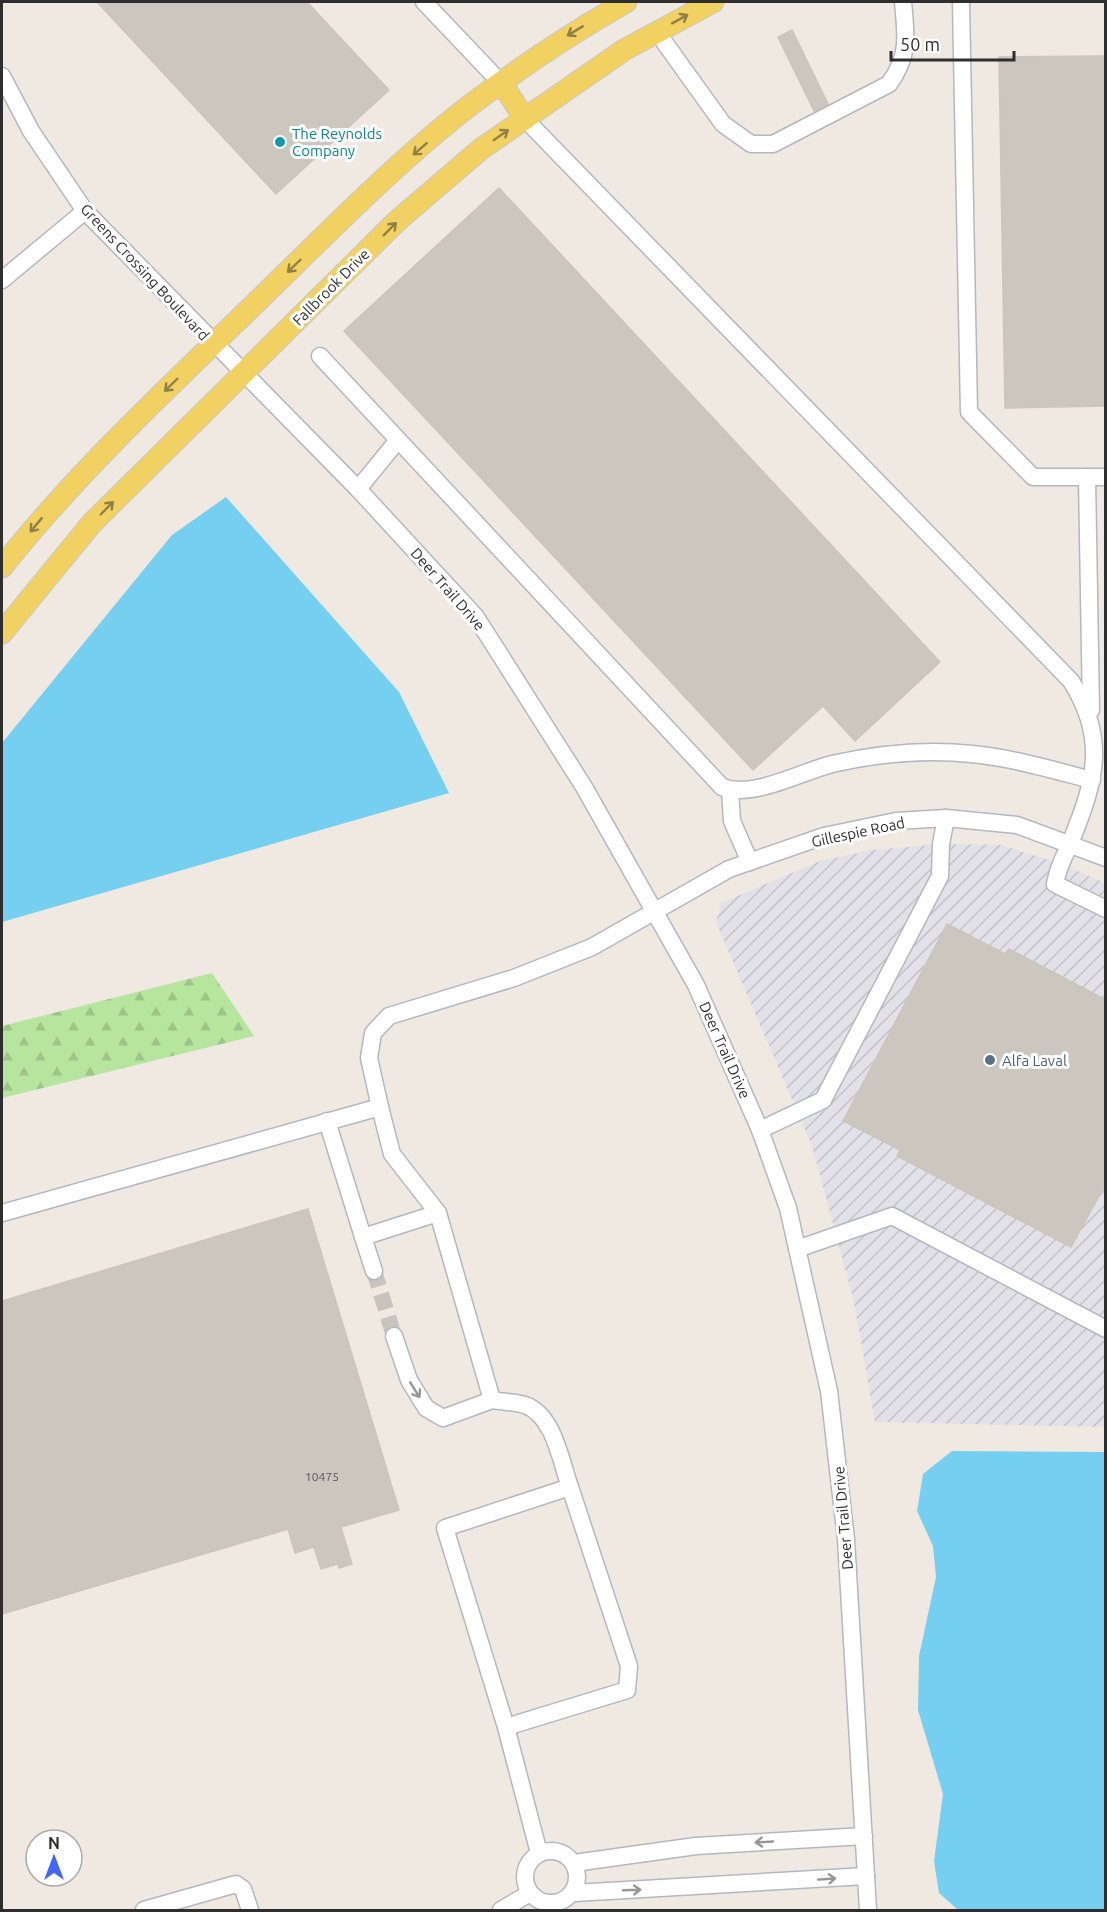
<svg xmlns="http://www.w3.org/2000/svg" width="1107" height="1912" viewBox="0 0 1107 1912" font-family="Ubuntu,sans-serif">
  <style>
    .industrial { fill: url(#industrial-furrows) }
    .forest { fill: url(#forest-firs) }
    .water { fill: #75cff0 }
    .building { fill: #cbc7bf; stroke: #cbc5ba; stroke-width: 1.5 }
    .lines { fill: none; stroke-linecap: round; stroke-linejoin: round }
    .minor-tunnel { stroke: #c8c4bd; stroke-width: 16; stroke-dasharray: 16 8; stroke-linecap: butt }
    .minor-casing { stroke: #b4b7c1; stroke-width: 19 }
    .major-casing { stroke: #c9c9c9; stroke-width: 23 }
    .minor { stroke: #fff; stroke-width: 16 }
    .major { stroke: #f2d163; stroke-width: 21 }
    .oneway { stroke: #908048 }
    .oneway2 { stroke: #969696 }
    .culture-dot { fill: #0f9aa8; stroke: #fff; stroke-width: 2 }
    .service-dot { fill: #5c6f8a; stroke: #fff; stroke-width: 2 }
    .labels { text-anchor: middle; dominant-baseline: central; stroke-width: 6; stroke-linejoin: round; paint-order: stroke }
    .number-label { font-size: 12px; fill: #555452 }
    .culture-label { font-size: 15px; fill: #0d838f; stroke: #fff; text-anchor: start }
    .street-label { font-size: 15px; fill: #2e2e2e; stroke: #fff }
    .service-label { font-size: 15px; fill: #4e5e75; stroke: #fff; text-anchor: start }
  </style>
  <defs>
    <pattern id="industrial-furrows" width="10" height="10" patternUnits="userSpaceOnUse" patternTransform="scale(1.5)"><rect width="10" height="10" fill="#e3e1e8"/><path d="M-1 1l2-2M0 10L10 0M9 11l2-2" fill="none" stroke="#c3c1c7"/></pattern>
    <pattern id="forest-firs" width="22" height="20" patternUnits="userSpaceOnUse" patternTransform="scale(1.5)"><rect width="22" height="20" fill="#b6e59e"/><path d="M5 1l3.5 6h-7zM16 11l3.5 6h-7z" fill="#9dc588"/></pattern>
  </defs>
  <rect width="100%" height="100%" fill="#efe9e1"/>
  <polygon class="industrial" points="941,844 1001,845 1059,863 1105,883 1105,1427 875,1422 854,1302 812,1146 716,922 721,903 820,861 873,850"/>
  <polygon class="forest" points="212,973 254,1036 2,1098 2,1026"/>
  <g class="water">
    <polygon points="226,497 399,692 449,793 2,922 2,743 172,535"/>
    <polygon points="952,1451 1105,1452 1105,1910 958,1910 939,1893 934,1861 943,1794 918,1710 919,1656 936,1577 933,1546 917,1511 923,1474"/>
  </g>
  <g class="building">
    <polygon points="97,2 307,2 389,90 276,194"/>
    <polygon points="792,30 831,110 817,117 778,37"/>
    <polygon points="1106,56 1106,406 1005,408 999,57"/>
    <polygon points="499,188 940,662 855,741 823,706 753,770 344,331"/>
    <polygon points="947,924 1005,954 1009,949 1106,1000 1106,1183 1071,1247 897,1156 900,1150 843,1121"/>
    <polygon points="308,1209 399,1510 341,1527 352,1564 339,1568 338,1564 321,1569 314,1547 295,1553 288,1529 2,1614 2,1301"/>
  </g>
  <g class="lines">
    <polyline class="minor-tunnel" points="374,1271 394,1336"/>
    <g class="minor-casing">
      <g id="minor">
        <polyline points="424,2 502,84"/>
        <polyline points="961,2 969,412 1033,477 1106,477"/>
        <path d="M657 32 723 124 751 144H773L889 84C910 55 906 36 903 2"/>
        <polyline points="2,76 31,131 85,211 358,489 476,617 584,787 696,985 760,1130 788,1208 829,1391 846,1539 868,1910"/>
        <path d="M525 119 1071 681C1107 738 1096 780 1071 841 1064 858 1058 866 1055 884L1106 909"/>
        <polyline points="2,280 85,211"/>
        <path d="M320 356 722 787C752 799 801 772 832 764 876 754 927 749 972 754 1013 758 1053 770 1092 780"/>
        <polyline points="1087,477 1091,710"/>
        <polyline points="358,489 398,440"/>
        <polyline points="730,790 732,821 750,862"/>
        <polyline points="380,1107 369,1058 373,1033 389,1016 514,978 592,947 729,869 824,836 896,821 946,818 1017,825 1106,858"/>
        <polyline points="327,1121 363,1237 438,1213"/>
        <polyline points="760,1130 823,1100 940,876 941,844 946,818"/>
        <path d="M2 1213 380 1107 392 1154 438 1213 492 1400C503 1402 515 1402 525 1405 554 1415 561 1462 570 1487L445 1528 506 1727 539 1853"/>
        <polyline points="363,1237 374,1271"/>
        <polyline points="797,1249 892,1216 1106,1329"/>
        <polyline points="394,1336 409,1380 426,1408 443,1418 492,1400"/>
        <polyline points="506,1727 627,1690 629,1666 570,1487"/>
        <circle cx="551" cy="1877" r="26"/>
        <polyline points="574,1863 696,1846 864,1836"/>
        <polyline points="574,1893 866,1876"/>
        <polyline points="144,1910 236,1884 243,1889 250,1910"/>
        <polyline points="501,1910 530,1893"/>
      </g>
    </g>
    <g class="major-casing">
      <g id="major">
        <polyline points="502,84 525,119"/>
        <path d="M2 567C73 478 155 400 237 321 310 251 381 176 460 113 513 72 568 35 626 2"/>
        <polyline points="2,633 92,523 397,221 481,149 624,50 713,2"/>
      </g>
    </g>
    <use href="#minor" class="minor"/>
    <use href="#major" class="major"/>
  </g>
  <defs><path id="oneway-shaft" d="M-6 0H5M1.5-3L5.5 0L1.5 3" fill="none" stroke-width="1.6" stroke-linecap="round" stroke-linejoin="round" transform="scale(1.5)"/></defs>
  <g class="oneway">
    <use href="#oneway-shaft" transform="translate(680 19) rotate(-29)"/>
    <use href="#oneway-shaft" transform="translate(575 31) rotate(149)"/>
    <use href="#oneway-shaft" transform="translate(501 135) rotate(-35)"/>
    <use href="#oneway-shaft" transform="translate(420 149) rotate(139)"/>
    <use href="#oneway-shaft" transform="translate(390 229) rotate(-45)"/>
    <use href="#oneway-shaft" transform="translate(294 266) rotate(136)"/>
    <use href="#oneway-shaft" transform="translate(171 385) rotate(136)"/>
    <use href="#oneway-shaft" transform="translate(107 508) rotate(-46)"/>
    <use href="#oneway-shaft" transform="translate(36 525) rotate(130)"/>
  </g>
  <g class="oneway2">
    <use href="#oneway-shaft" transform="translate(415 1390) rotate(58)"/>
    <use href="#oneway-shaft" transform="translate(764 1842) rotate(177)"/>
    <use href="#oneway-shaft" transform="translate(827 1879) rotate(-4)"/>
    <use href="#oneway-shaft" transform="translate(632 1890) rotate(-2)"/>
  </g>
  <circle class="culture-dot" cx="280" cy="142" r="6"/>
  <circle class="service-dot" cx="990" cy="1060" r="6"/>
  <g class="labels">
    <g class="number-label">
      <text x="322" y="1476">10475</text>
    </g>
    <g class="culture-label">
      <text x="292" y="133">The Reynolds<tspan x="292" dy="17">Company</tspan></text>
    </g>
    <g class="street-label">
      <text transform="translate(145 272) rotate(47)">Greens Crossing Boulevard</text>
      <text transform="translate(331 287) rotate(-45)">Fallbrook Drive</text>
      <text transform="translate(448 589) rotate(49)">Deer Trail Drive</text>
      <text transform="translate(858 832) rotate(-12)">Gillespie Road</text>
      <text transform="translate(725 1050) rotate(66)">Deer Trail Drive</text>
      <text transform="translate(843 1518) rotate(-95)">Deer Trail Drive</text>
    </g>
    <g class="service-label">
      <text x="1002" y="1060">Alfa Laval</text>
    </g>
  </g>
  <rect width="1107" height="1912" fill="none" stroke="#2e2e2e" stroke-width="6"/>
  <g transform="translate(54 1858)"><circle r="28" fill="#ffffff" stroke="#ababab" stroke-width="1.5"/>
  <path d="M0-4.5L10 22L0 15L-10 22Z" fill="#4264fb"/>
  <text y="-9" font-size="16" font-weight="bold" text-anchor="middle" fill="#2e2e2e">N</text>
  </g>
  <path d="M891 51v9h123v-9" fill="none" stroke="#2e2e2e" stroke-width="3"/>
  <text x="900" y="51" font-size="18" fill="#2e2e2e" stroke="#ffffff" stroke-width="4.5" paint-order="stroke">50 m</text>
</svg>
